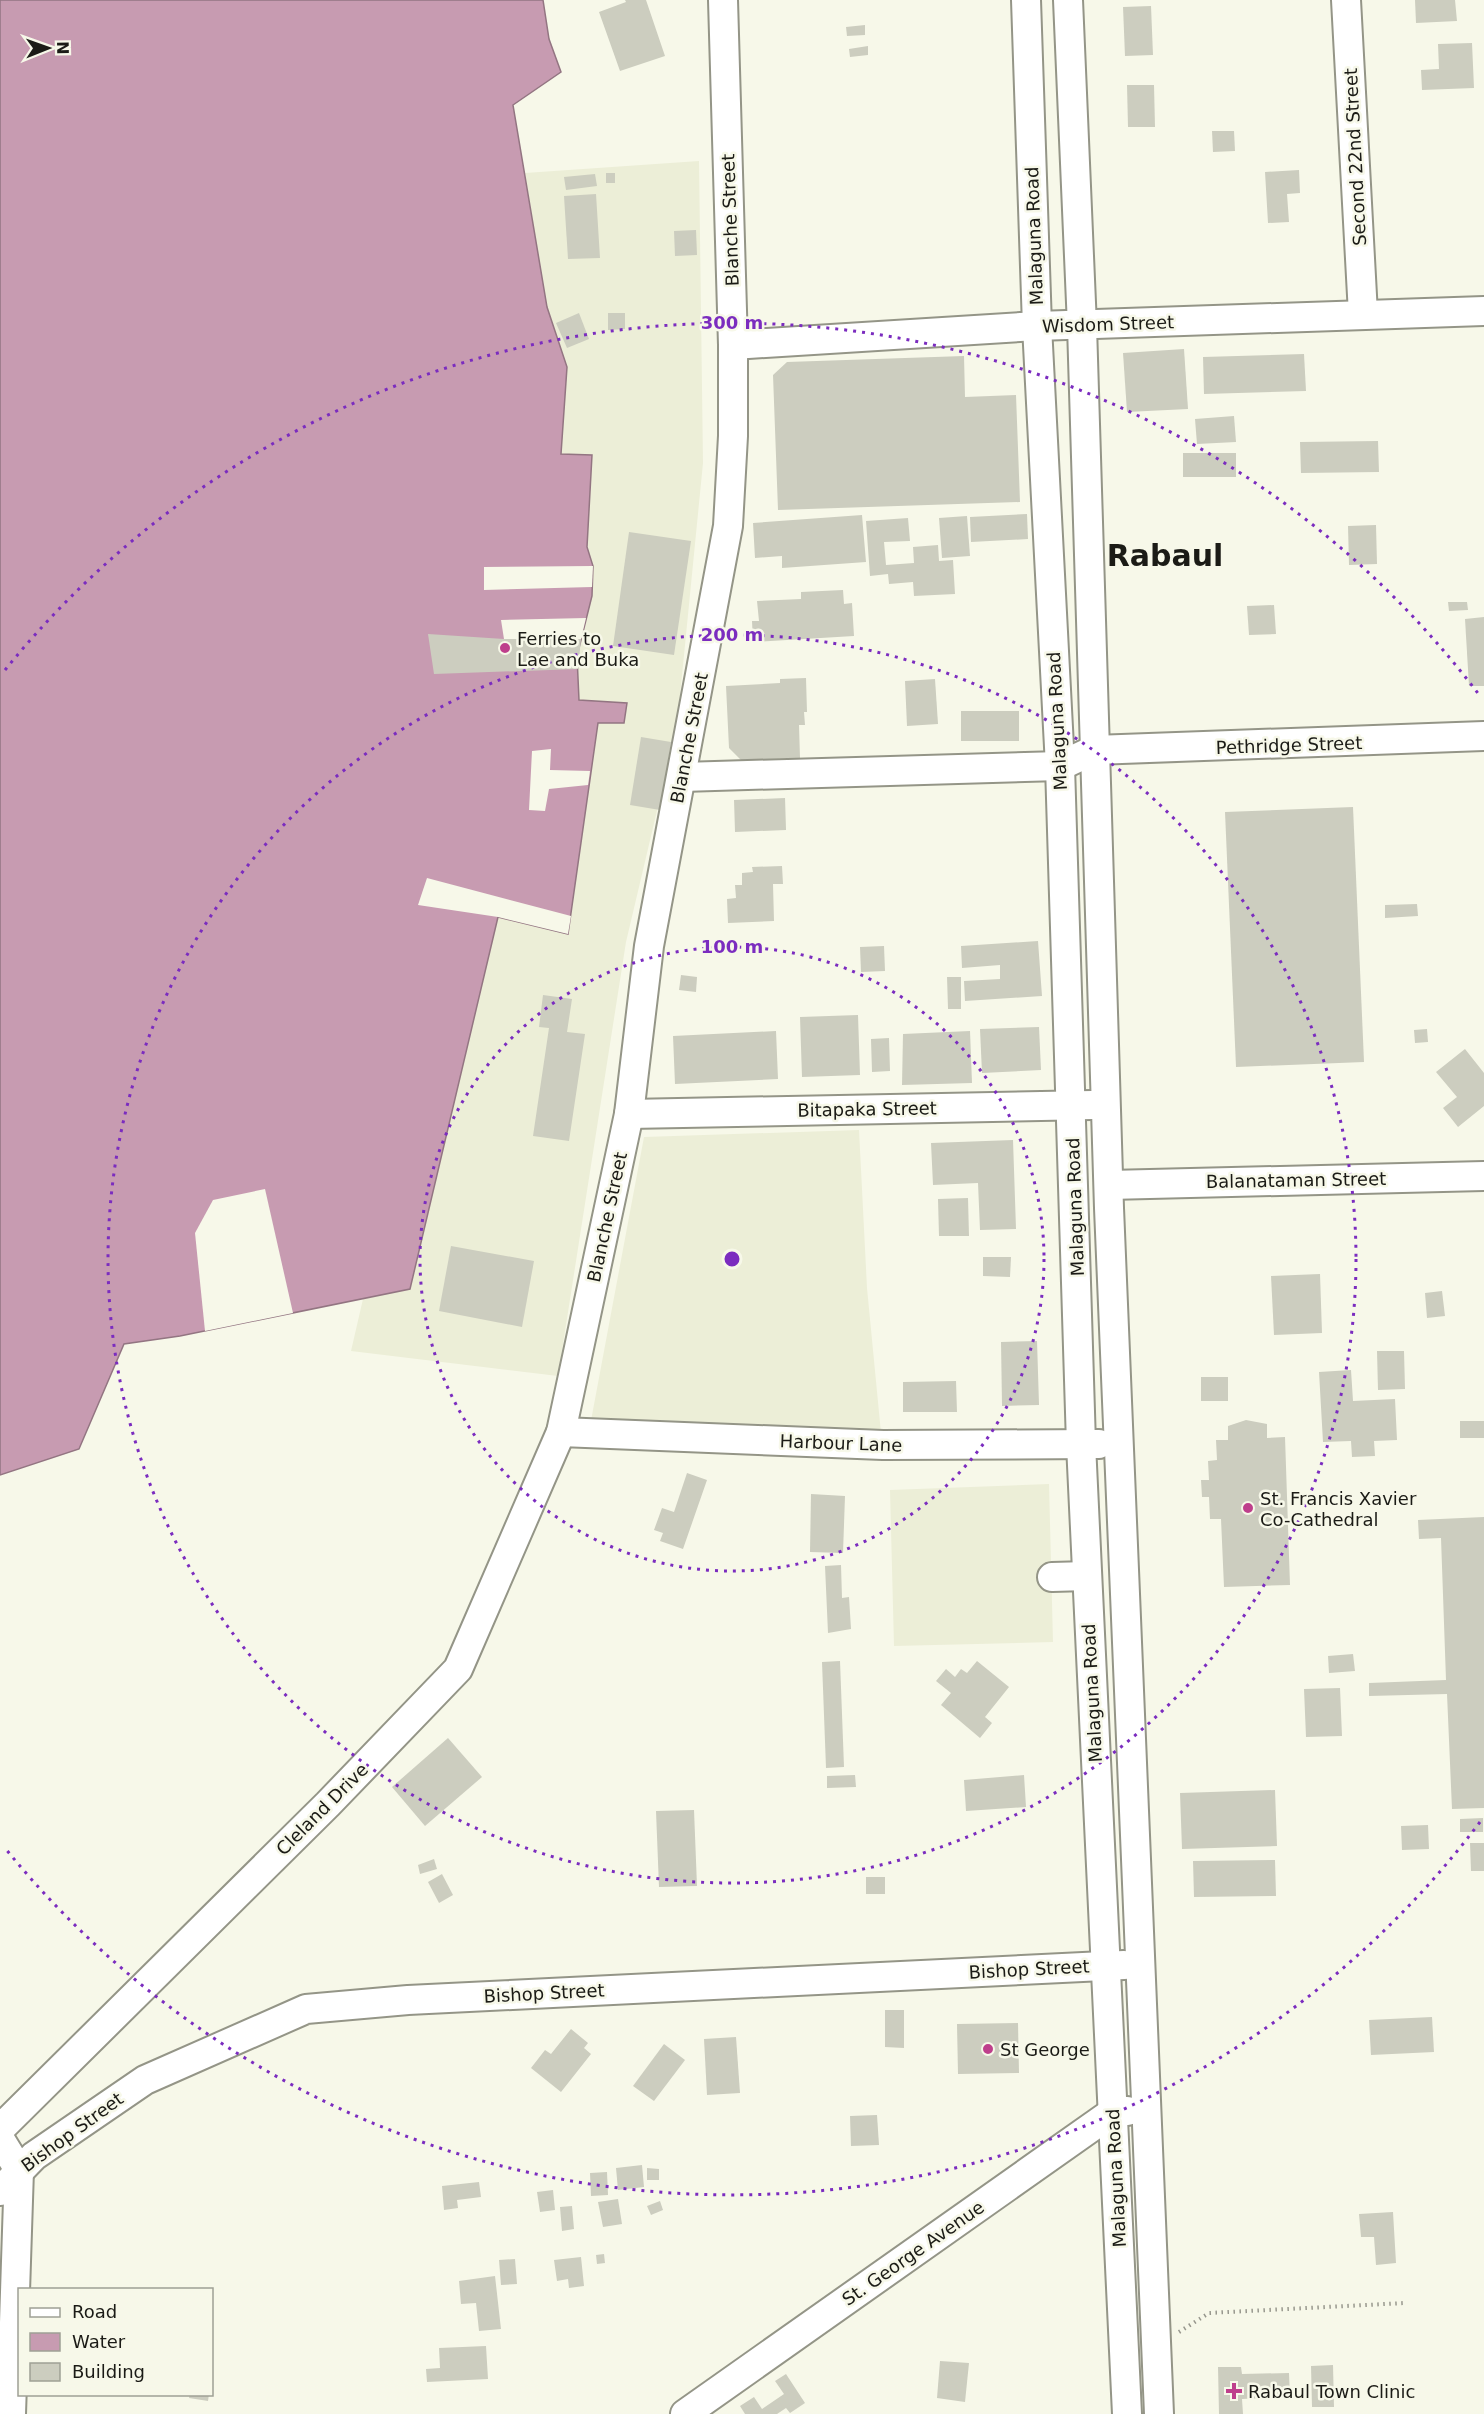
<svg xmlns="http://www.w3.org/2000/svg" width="1484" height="2414" viewBox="0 0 1484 2414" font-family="'DejaVu Sans',sans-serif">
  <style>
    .built { fill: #eceed7 }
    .water { fill: #c79bb1; stroke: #937582; stroke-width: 1.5 }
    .pier { fill: #f7f8e9 }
    .building { fill: #cccdbf }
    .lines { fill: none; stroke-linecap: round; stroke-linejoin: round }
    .minor-casing { stroke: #949587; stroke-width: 32 }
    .path { stroke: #97978d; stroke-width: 4; stroke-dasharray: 1.5 4.5; stroke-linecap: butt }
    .minor { stroke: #fff; stroke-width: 28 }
    .ring { fill: none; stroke: #7b2cbf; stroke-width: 3; stroke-dasharray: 3 6 }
    .poi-dot { fill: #be3f8c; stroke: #f7f8e9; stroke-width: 2 }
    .labels { text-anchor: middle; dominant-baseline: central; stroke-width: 5; stroke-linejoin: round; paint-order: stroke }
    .street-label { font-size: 18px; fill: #1b1b16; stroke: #f7f8e9 }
    .poi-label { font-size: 18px; fill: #1b1b16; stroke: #f7f8e9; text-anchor: start }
    .town-label { font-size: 30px; font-weight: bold; fill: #1b1b16; stroke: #f7f8e9 }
    .centre { fill: #7b2cbf; stroke: #f7f8e9; stroke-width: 3 }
    .ring-label { font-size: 18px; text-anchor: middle; font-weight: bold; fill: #7b2cbf; stroke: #f7f8e9; stroke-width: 5; stroke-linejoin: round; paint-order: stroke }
  </style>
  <rect width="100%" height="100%" fill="#f7f8e9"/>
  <g class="built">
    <polygon points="699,161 703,463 677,726 626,942 558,1376 351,1351 363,1299 410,1289 498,917 568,934 598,722 624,723 627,703 579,700 577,656 592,596 593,566 587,547 592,455 561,455 567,367 547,308 525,173"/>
    <polygon points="859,1130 867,1288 881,1433 590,1426 644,1137"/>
    <polygon points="1049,1484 1053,1642 894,1646 890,1490"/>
  </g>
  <polygon class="water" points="0,0 543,0 549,39 561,72 513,105 547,307 567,367 561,454 592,455 587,547 593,566 592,596 577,656 579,700 627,703 624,723 598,723 568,934 498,917 410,1289 180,1336 124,1344 79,1449 0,1475"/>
  <g class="pier">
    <polygon points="593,566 592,587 484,590 484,567"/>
    <polygon points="586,618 581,639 504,639 501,620"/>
    <polygon points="551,749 550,770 590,771 588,785 549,789 545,811 529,810 532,751"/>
    <polygon points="427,878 571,916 568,934 498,917 418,905"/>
    <polygon points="265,1189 293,1313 205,1331 195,1233 213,1200"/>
  </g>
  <g class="building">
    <polygon points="625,0 646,0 665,56 620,71 599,12 626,2"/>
    <polygon points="1415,0 1455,0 1457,21 1416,23"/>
    <polygon points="1151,6 1153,55 1125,56 1123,7"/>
    <polygon points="865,25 865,35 847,36 846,27"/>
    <polygon points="1472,43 1474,88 1422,90 1421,70 1439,69 1438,44"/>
    <polygon points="868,46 868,55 850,57 849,49"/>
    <polygon points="1127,85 1154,85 1155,127 1128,127"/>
    <polygon points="1212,131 1234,131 1235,151 1213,152"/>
    <polygon points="1299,170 1300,193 1287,194 1289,222 1268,223 1265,172"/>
    <rect x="606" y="173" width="9" height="10"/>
    <polygon points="595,174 597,186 566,190 564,177"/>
    <polygon points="596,194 600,258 568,259 564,196"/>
    <polygon points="696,230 697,255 675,256 674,231"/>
    <polygon points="579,313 589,339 567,348 556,323"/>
    <polygon points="608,313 625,313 625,329 608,330"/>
    <polygon points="1184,349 1188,409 1127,412 1123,353"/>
    <polygon points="1304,354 1306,391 1204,394 1203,357"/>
    <polygon points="964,356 965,397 1016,395 1020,502 778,510 773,375 787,362"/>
    <polygon points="1234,416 1236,442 1197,444 1195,419"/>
    <polygon points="1378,441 1379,472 1301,473 1300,442"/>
    <rect x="1183" y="453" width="53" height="24"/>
    <polygon points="1027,514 1028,539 971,542 970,517"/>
    <polygon points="862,515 866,562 782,568 782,556 755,558 753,523"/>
    <polygon points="967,516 970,556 942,558 939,518"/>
    <polygon points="908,518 910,541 884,542 886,565 914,563 913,547 938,545 939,561 953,560 955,594 914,596 913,582 889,584 888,574 870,576 866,521"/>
    <polygon points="1376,525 1377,564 1349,565 1348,526"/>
    <polygon points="629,532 691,541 674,655 613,646"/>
    <polygon points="843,590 844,604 852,603 854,636 753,642 752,621 759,621 757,601 801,599 801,592"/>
    <polygon points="1448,602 1467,602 1468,610 1449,611"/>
    <polygon points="1274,605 1276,634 1249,635 1247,606"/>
    <polygon points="1484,617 1484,686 1469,686 1465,619"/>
    <polygon points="428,634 504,639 581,639 578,669 434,674"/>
    <polygon points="806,678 807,712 804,712 805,725 799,725 800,758 741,760 729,748 726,686 780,683 780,679"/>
    <polygon points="935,679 938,724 907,726 905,681"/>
    <rect x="961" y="711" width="58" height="30"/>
    <polygon points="641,737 671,742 660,810 630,805"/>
    <polygon points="785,798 786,830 735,832 734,800"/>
    <polygon points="1353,807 1364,1062 1236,1067 1225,812"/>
    <polygon points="782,866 783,884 773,884 774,921 728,923 727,899 736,898 735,885 742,885 742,873 753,872 752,867"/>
    <polygon points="1417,904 1418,916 1385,918 1385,905"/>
    <polygon points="1038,941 1042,996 965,1001 964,981 1000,979 1000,965 962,968 961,946"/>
    <polygon points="884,946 885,971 861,972 860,947"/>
    <polygon points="681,975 697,977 696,992 679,990"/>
    <polygon points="947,977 961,977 961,1009 948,1009"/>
    <polygon points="543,995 572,999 567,1032 585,1034 569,1141 533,1136 549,1028 539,1027"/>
    <polygon points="858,1015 860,1075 802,1077 800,1017"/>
    <polygon points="1039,1027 1041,1070 982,1073 980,1029"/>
    <polygon points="1427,1029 1428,1042 1415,1043 1414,1030"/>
    <polygon points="776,1031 778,1079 675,1084 673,1036"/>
    <polygon points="970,1031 972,1083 902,1085 903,1034"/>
    <polygon points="889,1038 890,1071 872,1072 871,1039"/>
    <polygon points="1465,1049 1484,1073 1484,1106 1458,1127 1443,1108 1457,1097 1436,1072"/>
    <polygon points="1013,1140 1016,1229 980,1230 978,1183 933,1185 931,1143"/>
    <polygon points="968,1198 969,1236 939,1236 938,1199"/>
    <polygon points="451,1246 534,1261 522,1327 439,1311"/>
    <polygon points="983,1257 1011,1257 1010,1277 983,1276"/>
    <polygon points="1320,1274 1322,1333 1274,1335 1271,1276"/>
    <polygon points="1442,1291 1445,1316 1427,1318 1425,1293"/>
    <polygon points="1037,1341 1039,1405 1002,1406 1001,1342"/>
    <polygon points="1377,1351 1404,1351 1405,1389 1378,1390"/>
    <polygon points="1351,1370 1353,1401 1395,1399 1397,1440 1374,1441 1375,1456 1352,1457 1351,1441 1323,1442 1319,1372"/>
    <rect x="1201" y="1377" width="27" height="24"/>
    <polygon points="956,1381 957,1412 903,1412 903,1382"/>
    <polygon points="1246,1420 1267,1424 1267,1438 1285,1437 1290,1585 1224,1587 1221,1519 1210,1519 1209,1497 1202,1497 1201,1480 1209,1480 1208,1461 1217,1460 1216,1440 1228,1440 1228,1426"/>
    <rect x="1460" y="1421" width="24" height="17"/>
    <polygon points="687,1473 707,1480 683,1549 660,1541 663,1533 654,1530 662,1508 674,1512"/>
    <polygon points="811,1494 845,1496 843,1553 810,1552"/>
    <polygon points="1484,1517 1484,1808 1452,1809 1447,1694 1369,1696 1369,1683 1446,1680 1441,1538 1419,1539 1418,1520"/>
    <polygon points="841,1565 842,1598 849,1597 851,1629 828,1633 825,1566"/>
    <polygon points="1353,1654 1355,1671 1329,1673 1328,1656"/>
    <polygon points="840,1661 844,1767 826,1768 822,1662"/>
    <polygon points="977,1661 1009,1687 985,1717 992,1723 980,1738 941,1705 951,1693 936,1681 946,1669 955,1677 961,1669 967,1673"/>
    <polygon points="1340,1688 1342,1736 1306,1737 1304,1689"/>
    <polygon points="448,1738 482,1777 425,1826 392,1787"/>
    <polygon points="855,1775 856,1787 827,1788 827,1776"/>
    <polygon points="1024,1775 1026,1807 966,1811 964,1780"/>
    <polygon points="1275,1790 1277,1846 1182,1849 1180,1793"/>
    <polygon points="694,1810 697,1886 659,1887 656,1811"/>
    <polygon points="1483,1818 1483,1832 1460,1832 1460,1819"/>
    <polygon points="1428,1825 1429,1849 1402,1850 1401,1826"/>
    <polygon points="1470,1843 1484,1843 1484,1871 1471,1871"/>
    <polygon points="434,1859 437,1869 420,1874 418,1865"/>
    <polygon points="1275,1860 1276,1896 1194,1897 1193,1861"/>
    <polygon points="442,1874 453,1895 439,1903 428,1882"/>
    <rect x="866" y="1877" width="19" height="17"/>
    <polygon points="885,2010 904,2010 904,2048 885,2047"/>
    <polygon points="1432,2017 1434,2052 1371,2055 1369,2020"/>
    <polygon points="1018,2023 1019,2073 958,2074 957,2024"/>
    <polygon points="571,2029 588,2043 584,2048 591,2054 561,2092 531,2068 545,2050 551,2054"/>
    <polygon points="736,2037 740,2093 707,2095 704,2039"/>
    <polygon points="664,2044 685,2060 654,2101 633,2086"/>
    <polygon points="877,2115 879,2145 851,2146 850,2116"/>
    <polygon points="642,2165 644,2187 618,2190 616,2168"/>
    <polygon points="647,2168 659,2169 659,2180 647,2180"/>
    <polygon points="607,2172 608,2195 591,2196 590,2173"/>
    <polygon points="479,2182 481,2197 457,2200 458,2208 444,2210 442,2186"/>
    <polygon points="553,2190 555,2210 540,2212 537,2192"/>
    <polygon points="618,2199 622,2224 603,2227 598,2202"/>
    <polygon points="660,2201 663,2210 651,2215 647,2206"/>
    <polygon points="572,2206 574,2229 562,2231 560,2207"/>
    <polygon points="1393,2212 1396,2263 1376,2265 1374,2237 1361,2237 1359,2214"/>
    <polygon points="604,2254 605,2263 597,2264 596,2255"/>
    <polygon points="581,2257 584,2286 569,2288 568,2279 557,2281 554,2260"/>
    <polygon points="515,2259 517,2284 501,2285 499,2260"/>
    <polygon points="495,2276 501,2329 479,2331 476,2303 461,2304 459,2281"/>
    <polygon points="486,2346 488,2379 427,2382 426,2369 440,2368 439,2348"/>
    <polygon points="940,2361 969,2363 965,2402 937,2398"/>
    <polygon points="1333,2365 1334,2407 1312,2407 1311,2366"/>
    <polygon points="1218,2367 1241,2367 1242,2374 1289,2373 1290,2397 1242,2399 1243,2414 1219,2414"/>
    <polygon points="786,2374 805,2403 790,2413 786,2408 777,2414 745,2414 740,2406 754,2397 762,2409 784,2394 775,2381"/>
    <polygon points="190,2394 209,2394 208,2401 189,2398"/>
  </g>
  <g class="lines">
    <g class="minor-casing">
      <g id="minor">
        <polyline points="1026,0 1037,326 1060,766 1081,1444 1127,2414"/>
        <polyline points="1068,0 1082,326 1109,1208 1159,2414"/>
        <polyline points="1346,0 1363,314"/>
        <polyline points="733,345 1037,326 1484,311"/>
        <polyline points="682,777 1060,766 1094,750 1484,736"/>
        <polyline points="629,1114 1092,1105"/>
        <polyline points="1109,1185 1484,1176"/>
        <polyline points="561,1432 883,1445 1099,1444"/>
        <polyline points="1052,1577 1087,1576"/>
        <polyline points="0,2129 328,1804 458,1669 561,1432 629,1114 649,946 728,526 733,436 733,345 723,0"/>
        <polyline points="0,2139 19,2170 11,2414"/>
        <polyline points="0,2191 34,2156 145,2080 306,2009 408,2000 1124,1965"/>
        <polyline points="685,2414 1113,2112 1127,2111"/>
      </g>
    </g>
    <polyline class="path" points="1179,2332 1209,2313 1405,2303"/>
    <use href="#minor" class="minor"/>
  </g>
  <g class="ring">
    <circle cx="732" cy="1259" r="312"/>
    <circle cx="732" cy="1259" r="624"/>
    <path d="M1480 1822A936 936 0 0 1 5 1848M5 670A936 936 0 0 1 1480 696"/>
  </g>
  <g class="poi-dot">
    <circle cx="505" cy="648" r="6"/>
    <circle cx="1248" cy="1508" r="6"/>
    <circle cx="988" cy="2049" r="6"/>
    <path d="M1231 2382h6v6h6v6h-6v6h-6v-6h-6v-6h6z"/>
  </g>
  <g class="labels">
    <g class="street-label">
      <text transform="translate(1355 157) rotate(-93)">Second 22nd Street</text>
      <text transform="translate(730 220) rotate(-92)">Blanche Street</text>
      <text transform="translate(1034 236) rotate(-92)">Malaguna Road</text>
      <text transform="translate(1108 324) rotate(-2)">Wisdom Street</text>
      <text transform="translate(1057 721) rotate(-93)">Malaguna Road</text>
      <text transform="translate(689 738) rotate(-79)">Blanche Street</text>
      <text transform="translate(1289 745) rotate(-2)">Pethridge Street</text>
      <text transform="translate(867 1109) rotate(-1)">Bitapaka Street</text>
      <text transform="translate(1296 1180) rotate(-1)">Balanataman Street</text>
      <text transform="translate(1075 1207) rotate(-92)">Malaguna Road</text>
      <text transform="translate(607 1217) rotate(-78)">Blanche Street</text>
      <text transform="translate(841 1443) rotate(2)">Harbour Lane</text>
      <text transform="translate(1092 1693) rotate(-93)">Malaguna Road</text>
      <text transform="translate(322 1809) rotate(-45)">Cleland Drive</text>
      <text transform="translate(1029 1969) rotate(-3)">Bishop Street</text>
      <text transform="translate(544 1993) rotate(-3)">Bishop Street</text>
      <text transform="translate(72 2132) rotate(-36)">Bishop Street</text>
      <text transform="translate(1116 2178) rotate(-93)">Malaguna Road</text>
      <text transform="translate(913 2253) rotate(-35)">St. George Avenue</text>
    </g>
    <g class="poi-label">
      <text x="517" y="638">Ferries to<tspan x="517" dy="21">Lae and Buka</tspan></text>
      <text x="1260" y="1498">St. Francis Xavier<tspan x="1260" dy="21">Co-Cathedral</tspan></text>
      <text x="1000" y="2049">St George</text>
      <text x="1248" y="2391">Rabaul Town Clinic</text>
    </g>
    <g class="town-label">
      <text x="1165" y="555">Rabaul</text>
    </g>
  </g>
  <circle cx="732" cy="1259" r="9" class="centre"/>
  <g class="ring-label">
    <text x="732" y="329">300 m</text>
    <text x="732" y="641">200 m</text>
    <text x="732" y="953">100 m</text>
  </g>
  <rect x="18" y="2288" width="195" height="108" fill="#f7f8e9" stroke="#9fa095" stroke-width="1.5"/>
  <rect x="30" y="2308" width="30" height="9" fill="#ffffff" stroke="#9fa095" stroke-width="1.5"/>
  <text x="72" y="2318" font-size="18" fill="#1b1b16">Road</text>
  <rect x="30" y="2333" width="30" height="18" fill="#c79bb1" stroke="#9fa095" stroke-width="1.5"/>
  <text x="72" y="2348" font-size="18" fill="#1b1b16">Water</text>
  <rect x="30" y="2363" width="30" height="18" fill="#cccdbf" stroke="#9fa095" stroke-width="1.5"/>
  <text x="72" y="2378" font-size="18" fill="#1b1b16">Building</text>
  <g transform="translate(48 48) rotate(89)" stroke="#f7f8e9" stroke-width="4.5" paint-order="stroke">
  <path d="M0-4.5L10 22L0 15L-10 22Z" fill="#1b1b16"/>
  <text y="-9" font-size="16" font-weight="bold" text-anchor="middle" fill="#1b1b16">N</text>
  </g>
</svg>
